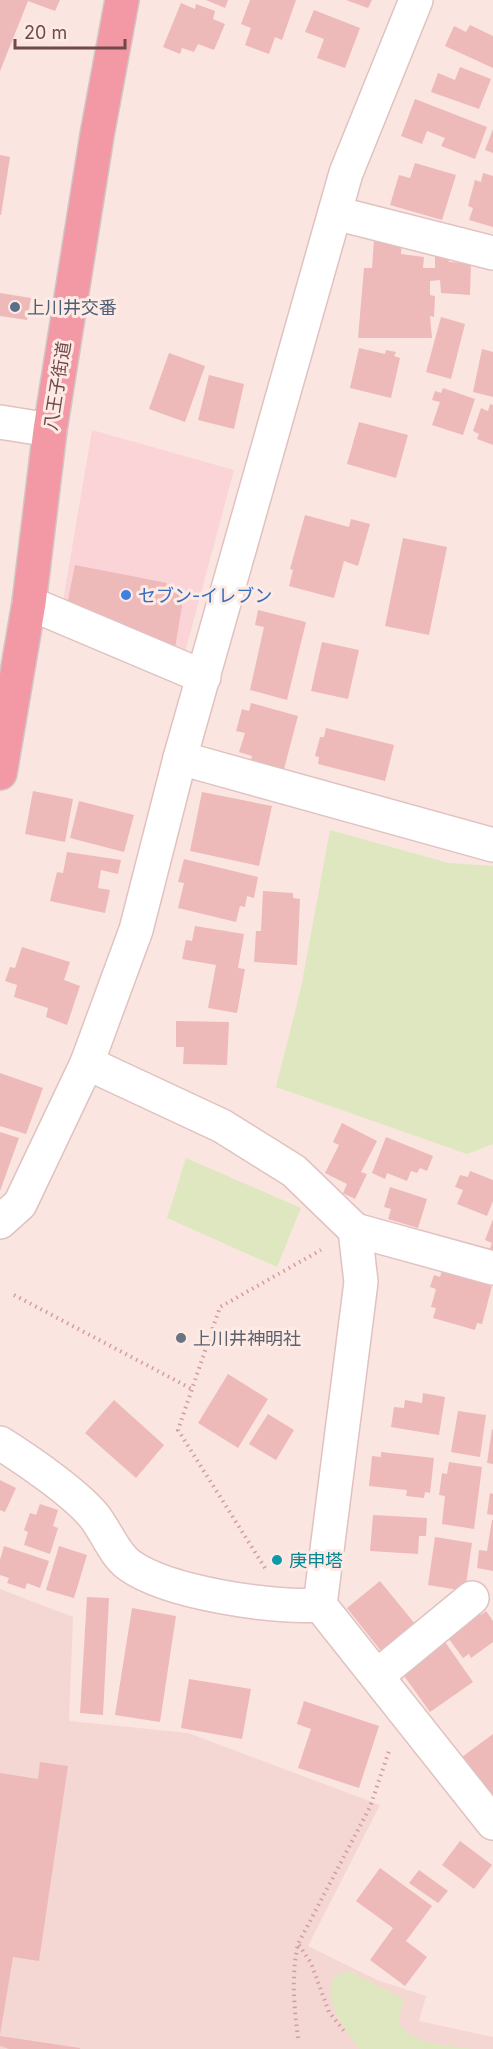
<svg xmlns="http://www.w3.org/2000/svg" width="493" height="2049" viewBox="0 0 493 2049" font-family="Inter,'Noto Sans JP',sans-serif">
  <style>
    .residential { fill: #f4d7d2 }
    .commercial { fill: #fbd4d8 }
    .green { fill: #dfe7c0 }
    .building { fill: #eeb9b9 }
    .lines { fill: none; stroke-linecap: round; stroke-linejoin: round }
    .minor-casing { stroke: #e0c2c0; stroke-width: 36 }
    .highway-casing { stroke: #d1c5c5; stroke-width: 36 }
    .path { stroke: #d39d9d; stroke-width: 4; stroke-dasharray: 1.5 4.5; stroke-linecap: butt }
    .minor { stroke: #fff; stroke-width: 33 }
    .highway { stroke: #f299a5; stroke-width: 33 }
    .service-dot { fill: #5c6f8a; stroke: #feeae5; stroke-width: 2 }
    .shop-dot { fill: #3f7fe0; stroke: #feeae5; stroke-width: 2 }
    .worship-dot { fill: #6b7280; stroke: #feeae5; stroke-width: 2 }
    .culture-dot { fill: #0f9aa8; stroke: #feeae5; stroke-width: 2 }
    .labels { text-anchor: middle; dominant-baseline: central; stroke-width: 6; stroke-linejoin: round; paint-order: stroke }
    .service-label { font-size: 18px; fill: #4e5e75; stroke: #feeae5; text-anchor: start }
    .street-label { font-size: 18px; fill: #70494b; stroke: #feeae5 }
    .shop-label { font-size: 18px; fill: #366cbe; stroke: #feeae5; text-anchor: start }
    .worship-label { font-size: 18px; fill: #5b616d; stroke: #feeae5; text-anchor: start }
    .culture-label { font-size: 18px; fill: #0d838f; stroke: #feeae5; text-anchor: start }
  </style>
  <rect width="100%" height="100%" fill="#fbe5e0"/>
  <polygon class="residential" points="0,1589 73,1617 69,1721 188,1733 380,1805 308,1946 377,1980 426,1996 419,2021 493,2037 493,2049 0,2049"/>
  <polygon class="commercial" points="92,430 234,470 183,660 62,607"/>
  <g class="green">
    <polygon points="330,830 449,863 493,866 493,1144 467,1154 276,1087 301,988"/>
    <polygon points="186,1158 301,1208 277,1267 167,1218"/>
    <path d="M349 1971 404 1999 398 2022C413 2046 448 2045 473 2049H360C345 2032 308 1977 349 1971Z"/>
  </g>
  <g class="building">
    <polygon points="0,0 60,0 55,11 28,1 0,71"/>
    <polygon points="206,0 228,0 225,8"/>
    <polygon points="250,0 296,0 282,40 275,37 269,54 245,45 251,28 241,24"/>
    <polygon points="346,0 372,0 368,8"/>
    <polygon points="181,3 195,9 196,4 215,11 213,19 225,24 214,50 198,44 194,52 182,48 180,54 163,47"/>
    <polygon points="314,10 360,28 345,68 317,58 324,39 305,32"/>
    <polygon points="470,25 493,36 493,68 445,46 454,26 466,32"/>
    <polygon points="460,67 491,79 479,109 431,92 438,73 455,80"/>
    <polygon points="415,99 487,127 475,159 441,146 445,138 427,131 422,144 401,136"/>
    <polygon points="493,129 493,153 485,150"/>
    <polygon points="0,155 10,157 1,215 0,215"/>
    <polygon points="415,163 456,175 442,220 390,205 399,175 410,178"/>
    <polygon points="483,173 493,176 493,227 469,220 473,208 468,206 475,180 481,182"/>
    <polygon points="374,240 402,241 401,254 424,257 423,268 435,268 435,256 447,253 449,262 471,263 470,295 441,293 440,280 430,281 430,295 435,296 434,317 430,316 432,338 358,338 364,268 372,268"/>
    <polygon points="0,293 31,298 27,320 0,316"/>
    <polygon points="441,317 465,324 451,379 426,372"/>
    <polygon points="359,348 385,354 386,350 396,352 394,356 400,358 391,398 350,388"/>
    <polygon points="482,349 493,352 493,397 473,392"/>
    <polygon points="169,353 205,366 185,422 149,409"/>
    <polygon points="209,375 244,384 234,429 198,420"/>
    <polygon points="443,388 475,399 463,435 432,425 440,402 432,400 435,391 441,393"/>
    <polygon points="490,404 493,405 493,445 477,439 479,434 473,431 481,408 488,411"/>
    <polygon points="359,422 408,435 396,478 347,464"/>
    <polygon points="305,515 349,527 351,519 370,524 358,566 344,561 334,598 289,586 293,570 290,569"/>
    <polygon points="403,538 447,547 429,635 385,626"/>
    <polygon points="75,565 167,583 165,591 184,594 174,654 67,605"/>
    <polygon points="258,610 306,622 287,700 250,690 264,627 255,625"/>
    <polygon points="322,642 359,650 348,699 311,691"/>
    <polygon points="251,703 298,716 284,769 251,760 252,756 239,752 245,733 236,731 242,709 249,711"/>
    <polygon points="326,728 394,745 385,781 318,764 319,757 315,756 320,737 324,737"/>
    <polygon points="33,791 73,799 65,842 25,834"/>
    <polygon points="202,792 272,806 259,866 190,851"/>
    <polygon points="79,801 134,815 124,852 70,838"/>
    <polygon points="67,852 121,860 118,874 101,870 98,888 110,890 105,913 50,901 57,872 63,873"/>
    <polygon points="184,859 258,877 254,898 247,896 245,907 240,906 236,922 178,908 184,883 178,882"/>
    <polygon points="263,891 293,893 293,898 300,899 297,965 254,962 256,931 261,931"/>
    <polygon points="195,926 244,934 238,968 245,969 237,1013 208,1008 216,965 182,959 186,940 192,941"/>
    <polygon points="22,947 70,962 64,980 80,986 67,1025 46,1017 48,1008 14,997 17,985 5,981 10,967 15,968"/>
    <polygon points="176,1021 229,1022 227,1065 183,1064 184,1047 176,1047"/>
    <polygon points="0,1073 43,1088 26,1134 0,1126"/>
    <polygon points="342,1123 377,1141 361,1172 367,1174 355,1199 343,1193 347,1184 325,1173 339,1145 333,1142"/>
    <polygon points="0,1132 19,1138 0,1191"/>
    <polygon points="386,1137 433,1156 427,1171 420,1168 417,1173 411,1171 407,1181 387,1173 385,1179 372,1173"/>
    <polygon points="470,1171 493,1180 493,1201 487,1216 457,1204 463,1190 455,1187 460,1175 468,1177"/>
    <polygon points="390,1187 427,1199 418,1228 388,1219 391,1209 384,1207"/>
    <polygon points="493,1219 493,1252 489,1251 492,1243 485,1240"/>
    <polygon points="442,1271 492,1286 482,1324 477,1323 475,1330 433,1318 436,1308 431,1307 436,1289 430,1287 434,1275 440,1277"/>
    <polygon points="228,1374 268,1399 238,1448 198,1423"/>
    <polygon points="423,1393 445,1397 439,1435 391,1427 394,1407 404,1408 405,1400 422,1403"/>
    <polygon points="114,1400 164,1445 136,1478 85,1433"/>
    <polygon points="458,1411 486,1415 480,1457 451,1452"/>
    <polygon points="268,1414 294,1430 276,1460 249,1444"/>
    <polygon points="492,1429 493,1430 493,1464 487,1463"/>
    <polygon points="381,1452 434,1458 430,1493 425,1492 424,1498 406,1496 407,1490 369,1486 372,1456 381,1457"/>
    <polygon points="449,1462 482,1467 474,1529 442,1524 445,1496 439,1495 442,1473 447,1474"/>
    <polygon points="0,1480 16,1488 5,1512 0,1510"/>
    <polygon points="490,1493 493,1494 493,1515 487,1514"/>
    <polygon points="40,1504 58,1510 53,1526 58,1528 50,1554 24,1545 28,1532 24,1530 30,1513 36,1515"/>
    <polygon points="373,1515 427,1518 426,1536 419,1536 418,1554 370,1551"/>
    <polygon points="492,1520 493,1520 493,1571 477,1568 479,1550 487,1551"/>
    <polygon points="435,1537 472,1543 465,1591 428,1585"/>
    <polygon points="4,1546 49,1561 40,1588 27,1583 25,1589 7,1583 9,1578 0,1575 0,1560"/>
    <polygon points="59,1546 87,1555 74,1598 46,1590"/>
    <polygon points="380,1581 415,1624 381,1651 347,1608"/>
    <polygon points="87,1597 109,1598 103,1715 80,1713"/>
    <polygon points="475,1607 481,1615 486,1611 493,1621 493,1642 471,1658 469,1654 463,1658 443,1631"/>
    <polygon points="132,1608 176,1616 160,1722 115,1715"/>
    <polygon points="445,1642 473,1682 430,1712 402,1673"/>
    <polygon points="189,1679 251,1689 242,1739 181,1728"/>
    <polygon points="304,1701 379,1726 359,1788 298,1768 311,1729 297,1724"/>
    <polygon points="493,1734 493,1796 462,1757"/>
    <polygon points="40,1762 68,1766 39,1961 13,1957 0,2035 0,1773 38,1779"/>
    <polygon points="460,1841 492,1865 474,1889 442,1865"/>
    <polygon points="380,1868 432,1906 406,1941 427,1957 405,1986 370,1960 393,1928 356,1901"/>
    <polygon points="419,1870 448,1891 438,1903 409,1883"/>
    <polygon points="0,2036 80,2048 80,2049 9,2049 0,2046"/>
  </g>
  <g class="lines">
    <g class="minor-casing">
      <g id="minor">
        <polyline points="335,213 493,253"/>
        <polyline points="0,422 50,430"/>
        <polyline points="29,603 204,677"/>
        <polyline points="180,758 493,845"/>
        <polyline points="87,1063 222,1126 294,1171 355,1230 361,1282 320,1605 493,1823"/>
        <polyline points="0,1222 20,1204 87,1063 136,930 180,758 346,173 416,0"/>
        <polyline points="355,1230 493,1268"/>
        <path d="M0 1443C27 1460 74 1492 94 1516 106 1531 114 1554 129 1565 168 1593 271 1608 320 1605"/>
        <polyline points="377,1676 472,1598"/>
      </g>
    </g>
    <g class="highway-casing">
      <polyline id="highway" points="0,773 29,603 50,430 97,135 122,0"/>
    </g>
    <g class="path">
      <polyline points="14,1295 192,1389"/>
      <polyline points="265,1568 178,1430 220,1307 321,1250"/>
      <polyline points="299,1945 311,1963 329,2012 344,2031"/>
      <path d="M298 2038C294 2006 291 1976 298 1944L370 1807 390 1748"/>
    </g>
    <use href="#minor" class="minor"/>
    <use href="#highway" class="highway"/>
  </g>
  <circle class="service-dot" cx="15" cy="307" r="6"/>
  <circle class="shop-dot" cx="126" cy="595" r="6"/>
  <circle class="worship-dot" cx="181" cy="1338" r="6"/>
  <circle class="culture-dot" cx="277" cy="1560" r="6"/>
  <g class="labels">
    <g class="service-label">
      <text x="27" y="307">上川井交番</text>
    </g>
    <g class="street-label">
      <text transform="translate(57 386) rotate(-81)">八王子街道</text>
    </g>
    <g class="shop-label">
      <text x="138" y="595">セブン-イレブン</text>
    </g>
    <g class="worship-label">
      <text x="193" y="1338">上川井神明社</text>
    </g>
    <g class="culture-label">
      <text x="289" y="1560">庚申塔</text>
    </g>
  </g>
  <path d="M15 39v9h110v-9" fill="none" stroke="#70494b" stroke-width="3"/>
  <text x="24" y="39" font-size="18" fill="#70494b" stroke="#feeae5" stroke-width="4.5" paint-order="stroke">20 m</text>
</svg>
